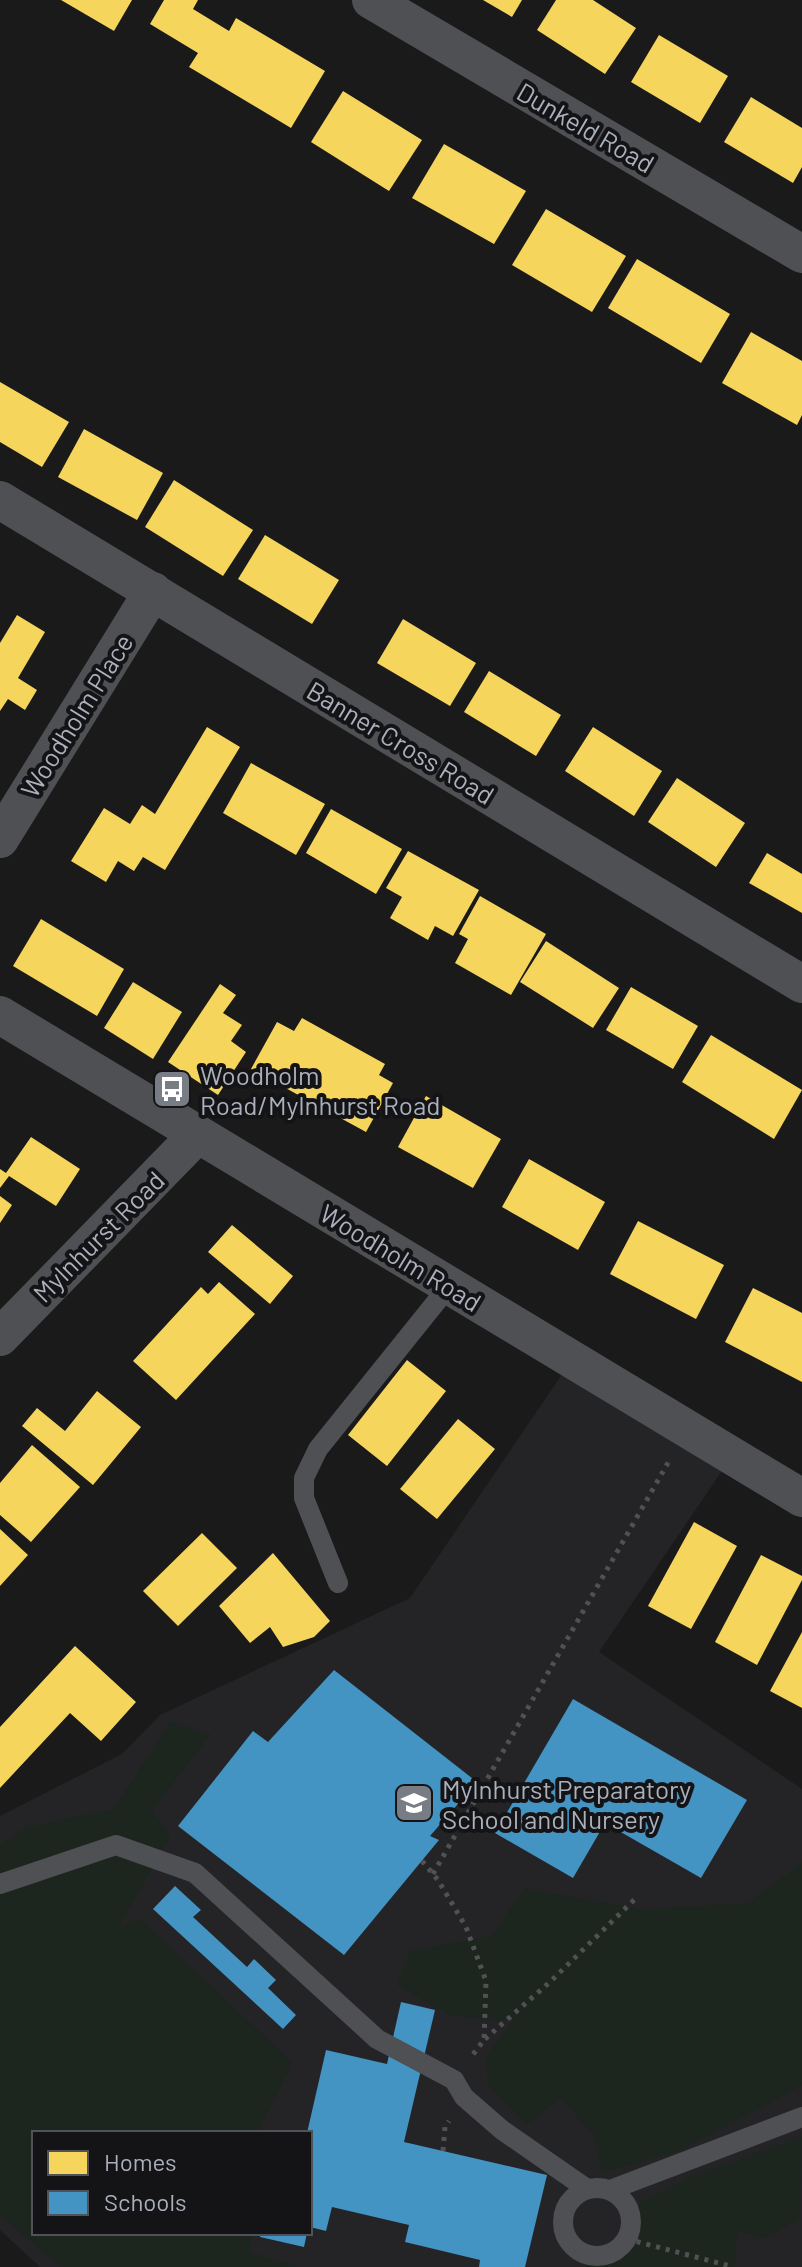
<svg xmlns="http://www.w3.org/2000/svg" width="802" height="2267" viewBox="0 0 802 2267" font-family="Barlow,sans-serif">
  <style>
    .built { fill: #242427; fill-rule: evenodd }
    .green { fill: #1d251f }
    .homes { fill: #f6d55c }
    .schools { fill: #4393c3 }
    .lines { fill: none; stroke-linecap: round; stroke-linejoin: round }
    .path { stroke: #505155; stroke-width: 5; stroke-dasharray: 4 6; stroke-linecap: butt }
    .service { stroke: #4e5054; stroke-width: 20 }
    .minor { stroke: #4e5054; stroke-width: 38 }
    .labels { text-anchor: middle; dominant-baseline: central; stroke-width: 8; stroke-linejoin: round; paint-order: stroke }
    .street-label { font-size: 26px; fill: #aab0bc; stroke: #141417 }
    .poi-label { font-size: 26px; fill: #aab0bc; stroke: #141417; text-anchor: start }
  </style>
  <rect width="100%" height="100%" fill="#1a1a1b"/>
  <path class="built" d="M571 1361 726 1465 599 1652 802 1789V2267H40L0 2230V1816L122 1754 160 1715 410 1598ZM34 2133H310V2233H34Z"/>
  <g class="green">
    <polygon points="170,1722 211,1734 152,1810 170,1836 119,1927 140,1919 293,2063 259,2129 275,2133 34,2133 34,2233 253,2233 249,2252 296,2267 62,2267 0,2216 0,1844 28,1827 114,1809"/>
    <polygon points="802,1863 802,2086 676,2152 601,2173 595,2137 561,2098 527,2124 489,2086 485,2058 517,2014 500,2021 450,2015 397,1985 410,1951 492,1936 524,1888 640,1909 748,1903"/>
    <polygon points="802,2136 800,2219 762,2239 737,2230 735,2267 585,2267 632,2253 639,2203 688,2178"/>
  </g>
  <g class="homes">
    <polygon points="61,0 132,0 114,31"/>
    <polygon points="164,0 198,0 193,9 229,31 236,18 325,71 291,128 189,67 198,53 150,24"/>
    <polygon points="483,0 522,0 512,17"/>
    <polygon points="556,0 593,0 636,28 605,74 537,30"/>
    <polygon points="659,35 728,76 700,123 631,82"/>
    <polygon points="343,91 422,140 389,191 311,142"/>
    <polygon points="751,97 802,128 802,167 793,183 724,142"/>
    <polygon points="444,144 526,191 494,244 412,198"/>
    <polygon points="546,209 626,256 592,312 512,265"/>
    <polygon points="637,259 730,314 701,363 608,308"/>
    <polygon points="751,332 802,361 802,415 797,425 722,383"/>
    <polygon points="0,382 69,422 42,467 0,442"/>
    <polygon points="84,429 163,473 137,520 58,477"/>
    <polygon points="174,480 253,530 223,576 145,527"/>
    <polygon points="265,535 339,580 312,624 238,579"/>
    <polygon points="17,615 45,632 18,678 37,690 25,710 8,699 0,711 0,643"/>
    <polygon points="403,619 476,663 450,706 377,663"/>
    <polygon points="489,671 561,715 536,756 464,712"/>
    <polygon points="207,727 240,747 165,870 143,857 134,871 118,861 106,882 71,861 104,808 130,824 142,805 155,814"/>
    <polygon points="593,727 662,771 634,816 565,771"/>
    <polygon points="251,763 325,804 296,855 223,813"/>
    <polygon points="677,778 745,823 716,867 648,822"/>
    <polygon points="331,809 402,849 376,894 306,853"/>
    <polygon points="408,851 479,890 453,936 435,926 428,940 390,918 402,897 386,888"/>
    <polygon points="767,853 802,874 802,913 749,883"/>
    <polygon points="480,896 546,934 511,995 455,963 468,939 459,934"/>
    <polygon points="41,919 124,969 97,1016 13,966"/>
    <polygon points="546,941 619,988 593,1028 520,982"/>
    <polygon points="133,982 182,1012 153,1059 104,1028"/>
    <polygon points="220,984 236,995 223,1013 242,1025 231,1041 246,1052 218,1095 168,1062"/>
    <polygon points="631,987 698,1026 673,1069 606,1030"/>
    <polygon points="302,1018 385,1064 379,1075 393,1083 366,1132 251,1069 277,1022 294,1031"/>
    <polygon points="711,1035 802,1090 774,1139 682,1082"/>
    <polygon points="426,1096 501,1139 473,1188 398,1147"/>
    <polygon points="31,1137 80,1169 56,1206 9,1176 0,1188 0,1169 6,1173"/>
    <polygon points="529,1159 605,1202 578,1250 502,1207"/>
    <polygon points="0,1196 12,1205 0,1223"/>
    <polygon points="638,1221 724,1265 696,1319 610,1274"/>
    <polygon points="232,1225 293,1276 270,1304 208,1252"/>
    <polygon points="219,1282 255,1314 176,1400 133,1361 201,1287 208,1294"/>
    <polygon points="753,1288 802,1313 802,1382 725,1342"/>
    <polygon points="407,1360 446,1391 387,1466 348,1435"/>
    <polygon points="97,1391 141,1427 93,1485 22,1426 37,1408 65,1431"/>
    <polygon points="458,1419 495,1449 437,1519 400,1489"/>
    <polygon points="32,1445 80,1487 31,1542 0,1515 0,1483"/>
    <polygon points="694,1522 737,1546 691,1629 648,1606"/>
    <polygon points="0,1529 28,1555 0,1586"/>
    <polygon points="202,1533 237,1568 178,1626 143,1591"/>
    <polygon points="273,1553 330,1621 314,1637 283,1647 270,1627 250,1643 219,1606"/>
    <polygon points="761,1555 802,1576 802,1580 757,1665 715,1642"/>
    <polygon points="802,1632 802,1708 770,1691"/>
    <polygon points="75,1646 136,1702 101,1741 70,1713 0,1788 0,1727"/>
  </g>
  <g class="schools">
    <polygon points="334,1670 477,1782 430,1836 439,1840 344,1955 178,1826 253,1731 268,1742"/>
    <polygon points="573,1699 747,1800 701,1878 605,1823 573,1878 495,1833"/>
    <polygon points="175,1886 201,1910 193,1917 247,1967 254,1959 276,1980 268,1988 296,2015 283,2029 153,1909"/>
    <polygon points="401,2002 435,2010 404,2142 547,2175 525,2267 479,2267 480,2260 405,2242 409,2225 332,2207 326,2231 310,2227 310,2133 307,2133 326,2050 387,2064"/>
    <polygon points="261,2233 307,2233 304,2247 260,2237"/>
  </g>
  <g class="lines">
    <g class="path">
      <polyline points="422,1861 438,1880 466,1927 486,1981 484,2040 471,2057"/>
      <polyline points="433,1874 669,1461"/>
      <polyline points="485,2039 551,1981 635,1899"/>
      <polyline points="443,2151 445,2127 449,2121"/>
      <polyline points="627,2239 730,2266"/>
    </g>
    <g class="service">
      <polyline points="338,1583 304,1498 304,1478 318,1449 449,1286"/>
      <polyline points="0,1884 116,1845 195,1873 377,2039 454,2080 464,2097 502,2130 587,2189"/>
      <circle cx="597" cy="2222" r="34"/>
      <polyline points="610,2190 802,2117"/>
    </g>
    <g class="minor">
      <polyline points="371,0 802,254"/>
      <polyline points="0,500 802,984"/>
      <polyline points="0,839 153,591"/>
      <polyline points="0,1015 802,1498"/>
      <polyline points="0,1337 197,1135"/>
    </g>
  </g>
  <defs>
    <g id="bus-square" transform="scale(2)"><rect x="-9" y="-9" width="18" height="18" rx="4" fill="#787c84" stroke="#141417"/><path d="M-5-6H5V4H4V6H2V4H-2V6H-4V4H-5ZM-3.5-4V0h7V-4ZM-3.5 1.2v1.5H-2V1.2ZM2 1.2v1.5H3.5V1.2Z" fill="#fff"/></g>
    <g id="school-square" transform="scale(2)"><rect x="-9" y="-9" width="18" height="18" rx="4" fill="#787c84" stroke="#141417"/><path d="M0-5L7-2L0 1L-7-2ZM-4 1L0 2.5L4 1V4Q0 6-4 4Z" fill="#fff"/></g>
  </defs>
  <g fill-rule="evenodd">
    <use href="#bus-square" x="172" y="1089"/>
    <use href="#school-square" x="414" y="1803"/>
  </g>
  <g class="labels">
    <g class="street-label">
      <text transform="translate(586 127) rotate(30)">Dunkeld Road</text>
      <text transform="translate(76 715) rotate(-58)">Woodholm Place</text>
      <text transform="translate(401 742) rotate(31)">Banner Cross Road</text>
      <text transform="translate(98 1236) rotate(-45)">Mylnhurst Road</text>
      <text transform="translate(401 1257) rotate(31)">Woodholm Road</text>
    </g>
    <g class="poi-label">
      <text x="200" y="1074">Woodholm<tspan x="200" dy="30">Road/Mylnhurst Road</tspan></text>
      <text x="442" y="1788">Mylnhurst Preparatory<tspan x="442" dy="30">School and Nursery</tspan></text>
    </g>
  </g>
  <rect x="32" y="2131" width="280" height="104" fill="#141417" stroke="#505259" stroke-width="2"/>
  <rect x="48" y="2151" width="40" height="24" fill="#f6d55c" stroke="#505259" stroke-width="2"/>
  <text x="104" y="2171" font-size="24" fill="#aab0bc">Homes</text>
  <rect x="48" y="2191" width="40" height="24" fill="#4393c3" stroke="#505259" stroke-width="2"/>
  <text x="104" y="2211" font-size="24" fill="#aab0bc">Schools</text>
</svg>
